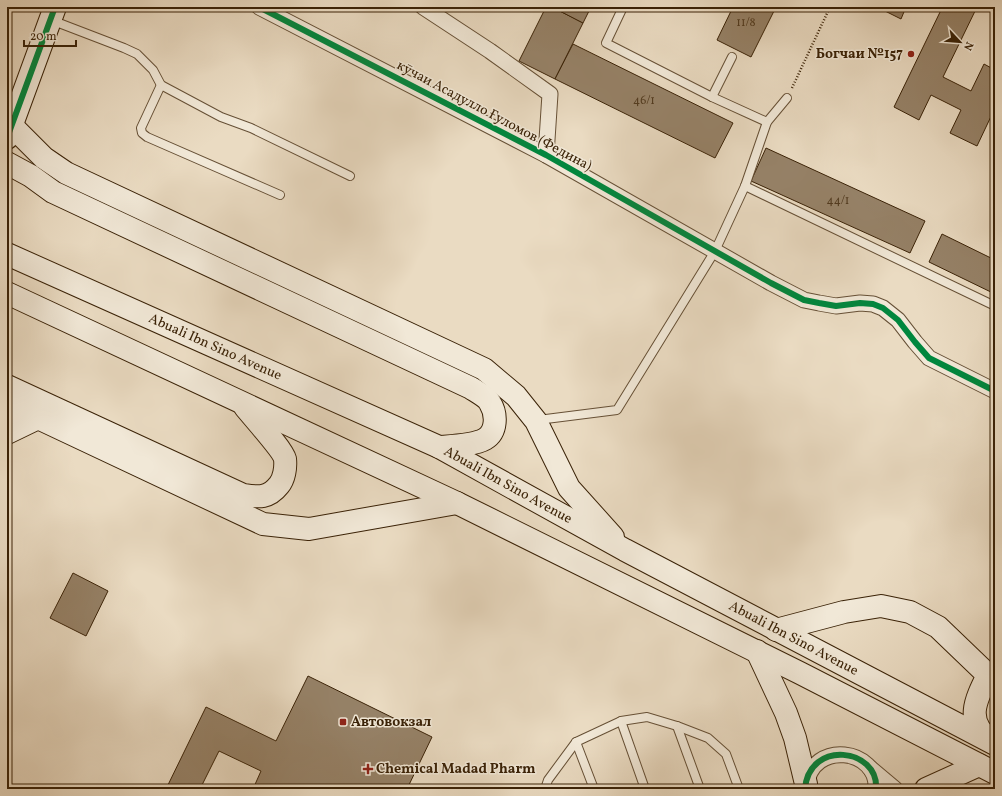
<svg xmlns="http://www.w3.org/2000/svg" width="1002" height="796" viewBox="0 0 1002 796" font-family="Vollkorn,serif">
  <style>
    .building { fill: #968268; stroke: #3a2207 }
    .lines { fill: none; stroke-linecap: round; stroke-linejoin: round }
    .lane-casing { stroke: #665036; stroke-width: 10 }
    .street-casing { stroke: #665036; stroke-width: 17 }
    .secondary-casing { stroke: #3a2207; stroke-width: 24 }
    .path { stroke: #3a2207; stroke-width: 2.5; stroke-dasharray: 1 2; stroke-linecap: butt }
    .lane { stroke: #f1e8d7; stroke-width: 8 }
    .street { stroke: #f1e8d7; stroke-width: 15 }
    .secondary { stroke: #f1e8d7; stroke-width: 22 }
    .cycleway-casing { stroke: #f1e8d7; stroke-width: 8 }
    .cycleway { stroke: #00873e; stroke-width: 6 }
    .poi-dot { fill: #8f2418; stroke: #f1e8d7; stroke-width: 1.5 }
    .labels { text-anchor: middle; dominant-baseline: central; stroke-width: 3; stroke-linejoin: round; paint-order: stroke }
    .number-label { font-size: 12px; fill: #513a1f }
    .poi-label { font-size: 14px; font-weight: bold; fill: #3a2207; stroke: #f1e8d7; text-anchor: start }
    .street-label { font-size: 14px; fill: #3a2207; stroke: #f1e8d7 }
  </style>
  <rect width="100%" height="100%" fill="#eadbc2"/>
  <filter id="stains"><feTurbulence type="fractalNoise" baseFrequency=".005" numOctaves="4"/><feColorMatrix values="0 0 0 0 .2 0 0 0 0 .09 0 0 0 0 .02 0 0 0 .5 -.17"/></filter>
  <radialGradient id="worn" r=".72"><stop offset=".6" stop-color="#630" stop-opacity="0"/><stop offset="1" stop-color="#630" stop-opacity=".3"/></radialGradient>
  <g class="building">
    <polygon points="546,7 552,7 583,23 555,79 519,61"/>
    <polygon points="552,7 591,7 583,23"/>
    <polygon points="733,7 776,7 751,57 717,40"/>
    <polygon points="877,7 906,7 901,19"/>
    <polygon points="940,7 977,7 943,77 971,91 984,64 995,70 995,108 977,146 950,133 961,110 931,95 919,120 894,107 942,8"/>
    <polygon points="573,44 733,123 715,158 555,79"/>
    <polygon points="766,148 925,221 910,253 751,181"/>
    <polygon points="942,234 995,260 995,294 929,262"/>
    <polygon points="73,573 108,591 86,636 50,618"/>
    <polygon points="308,676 432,737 407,789 253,789 261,771 219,751 200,789 166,789 206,707 276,741"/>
  </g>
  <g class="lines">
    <g class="lane-casing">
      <g id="lane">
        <polyline points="623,7 606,43 712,97 767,122"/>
        <polyline points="51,20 124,48 137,54 153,70 161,85 221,117 251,128 350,176"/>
        <polyline points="161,85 141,128 142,133 147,137 280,195"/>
        <polyline points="712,97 732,57"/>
        <polyline points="745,186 995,306"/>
        <polyline points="538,420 617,410 715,251 745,186 767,122 787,98"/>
        <polyline points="621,721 645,789"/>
        <polyline points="677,726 700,789"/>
        <polyline points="576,742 594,789"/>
        <polyline points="545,789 548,780 576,742 621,721 647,717 677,726 708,738 726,754 739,789"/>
      </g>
    </g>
    <g class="street-casing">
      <g id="street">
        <polyline points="259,7 546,155 771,283 804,300 819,303 836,306 860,303 873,304 883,308 898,320 915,342 929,358 995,391"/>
        <polyline points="423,7 490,51 550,94 546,155"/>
        <polyline points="870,768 895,789"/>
        <path d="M806 786C812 739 879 749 876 789"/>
      </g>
    </g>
    <g class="secondary-casing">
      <g id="secondary">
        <polyline points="11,125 44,158 66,173 484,369 516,396 536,421 569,488 613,537"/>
        <polyline points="7,138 55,7"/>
        <path d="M7 163 31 176 53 192 471 388C477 392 487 397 490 403 497 414 497 432 485 439 475 445 451 446 439 447"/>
        <path id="s1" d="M7 254 439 447 625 550 995 744"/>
        <polyline points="7,293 457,503 800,673 995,773"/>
        <path d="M7 386 243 495C258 497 268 499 279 485 284 479 286 468 285 459 283 450 252 416 245 407"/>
        <polyline points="7,406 38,418 263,524 309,529 457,503"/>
        <polyline points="7,433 38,418"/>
        <path d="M776 630 844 612 881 606 910 612 938 627 988 675C976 699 964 722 991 740"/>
        <polyline points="757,651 786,713 795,738 806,784"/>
        <polyline points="926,789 979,765"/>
      </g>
    </g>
    <polyline class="path" points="792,88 830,7"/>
    <use href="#lane" class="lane"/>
    <use href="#street" class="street"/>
    <use href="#secondary" class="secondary"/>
    <g class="cycleway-casing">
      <g id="cycleway">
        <polyline points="259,7 546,155 771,283 804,300 819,303 836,306 860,303 873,304 883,308 898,320 915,342 929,358 995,391"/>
        <polyline points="7,138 55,7"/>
        <path d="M805 789C809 739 879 748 876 789"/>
      </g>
    </g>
    <use href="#cycleway" class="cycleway"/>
  </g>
  <g class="poi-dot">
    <circle cx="911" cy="54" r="4"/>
    <rect x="339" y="718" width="8" height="8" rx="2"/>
    <path d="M366 763h4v4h4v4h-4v4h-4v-4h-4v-4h4z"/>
  </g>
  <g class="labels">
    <g class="number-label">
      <text x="746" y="23">11/8</text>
      <text x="644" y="101">46/1</text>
      <text x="838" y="201">44/1</text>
    </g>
    <g class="poi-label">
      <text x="903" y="54" text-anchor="end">Богчаи №157</text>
      <text x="351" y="722">Автовокзал</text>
      <text x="376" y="769">Chemical Madad Pharm</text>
    </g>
    <g class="street-label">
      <text transform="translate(494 116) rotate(28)">кӯчаи Асадулло Ғуломов (Федина)</text>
      <text stroke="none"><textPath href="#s1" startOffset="228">Abuali Ibn Sino Avenue</textPath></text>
      <text stroke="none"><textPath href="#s1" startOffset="552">Abuali Ibn Sino Avenue</textPath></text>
      <text stroke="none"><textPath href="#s1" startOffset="876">Abuali Ibn Sino Avenue</textPath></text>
    </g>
  </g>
  <rect width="1002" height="796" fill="none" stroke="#eadbc2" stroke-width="24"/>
  <rect x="8" y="8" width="986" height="780" fill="none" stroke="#3a2207" stroke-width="2"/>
  <rect x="12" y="12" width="978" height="772" fill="none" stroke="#3a2207"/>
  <g transform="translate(960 42) rotate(116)" stroke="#f1e8d7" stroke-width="3" paint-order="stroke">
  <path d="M0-3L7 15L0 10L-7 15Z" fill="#3a2207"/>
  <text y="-6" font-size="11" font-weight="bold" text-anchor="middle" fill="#3a2207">N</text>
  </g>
  <path d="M24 40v6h52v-6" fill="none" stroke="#3a2207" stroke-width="2"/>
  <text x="30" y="40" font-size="12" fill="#3a2207" stroke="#f1e8d7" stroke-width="3" paint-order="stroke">20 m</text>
  <rect width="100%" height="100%" filter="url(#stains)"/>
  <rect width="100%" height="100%" fill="url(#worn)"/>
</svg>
